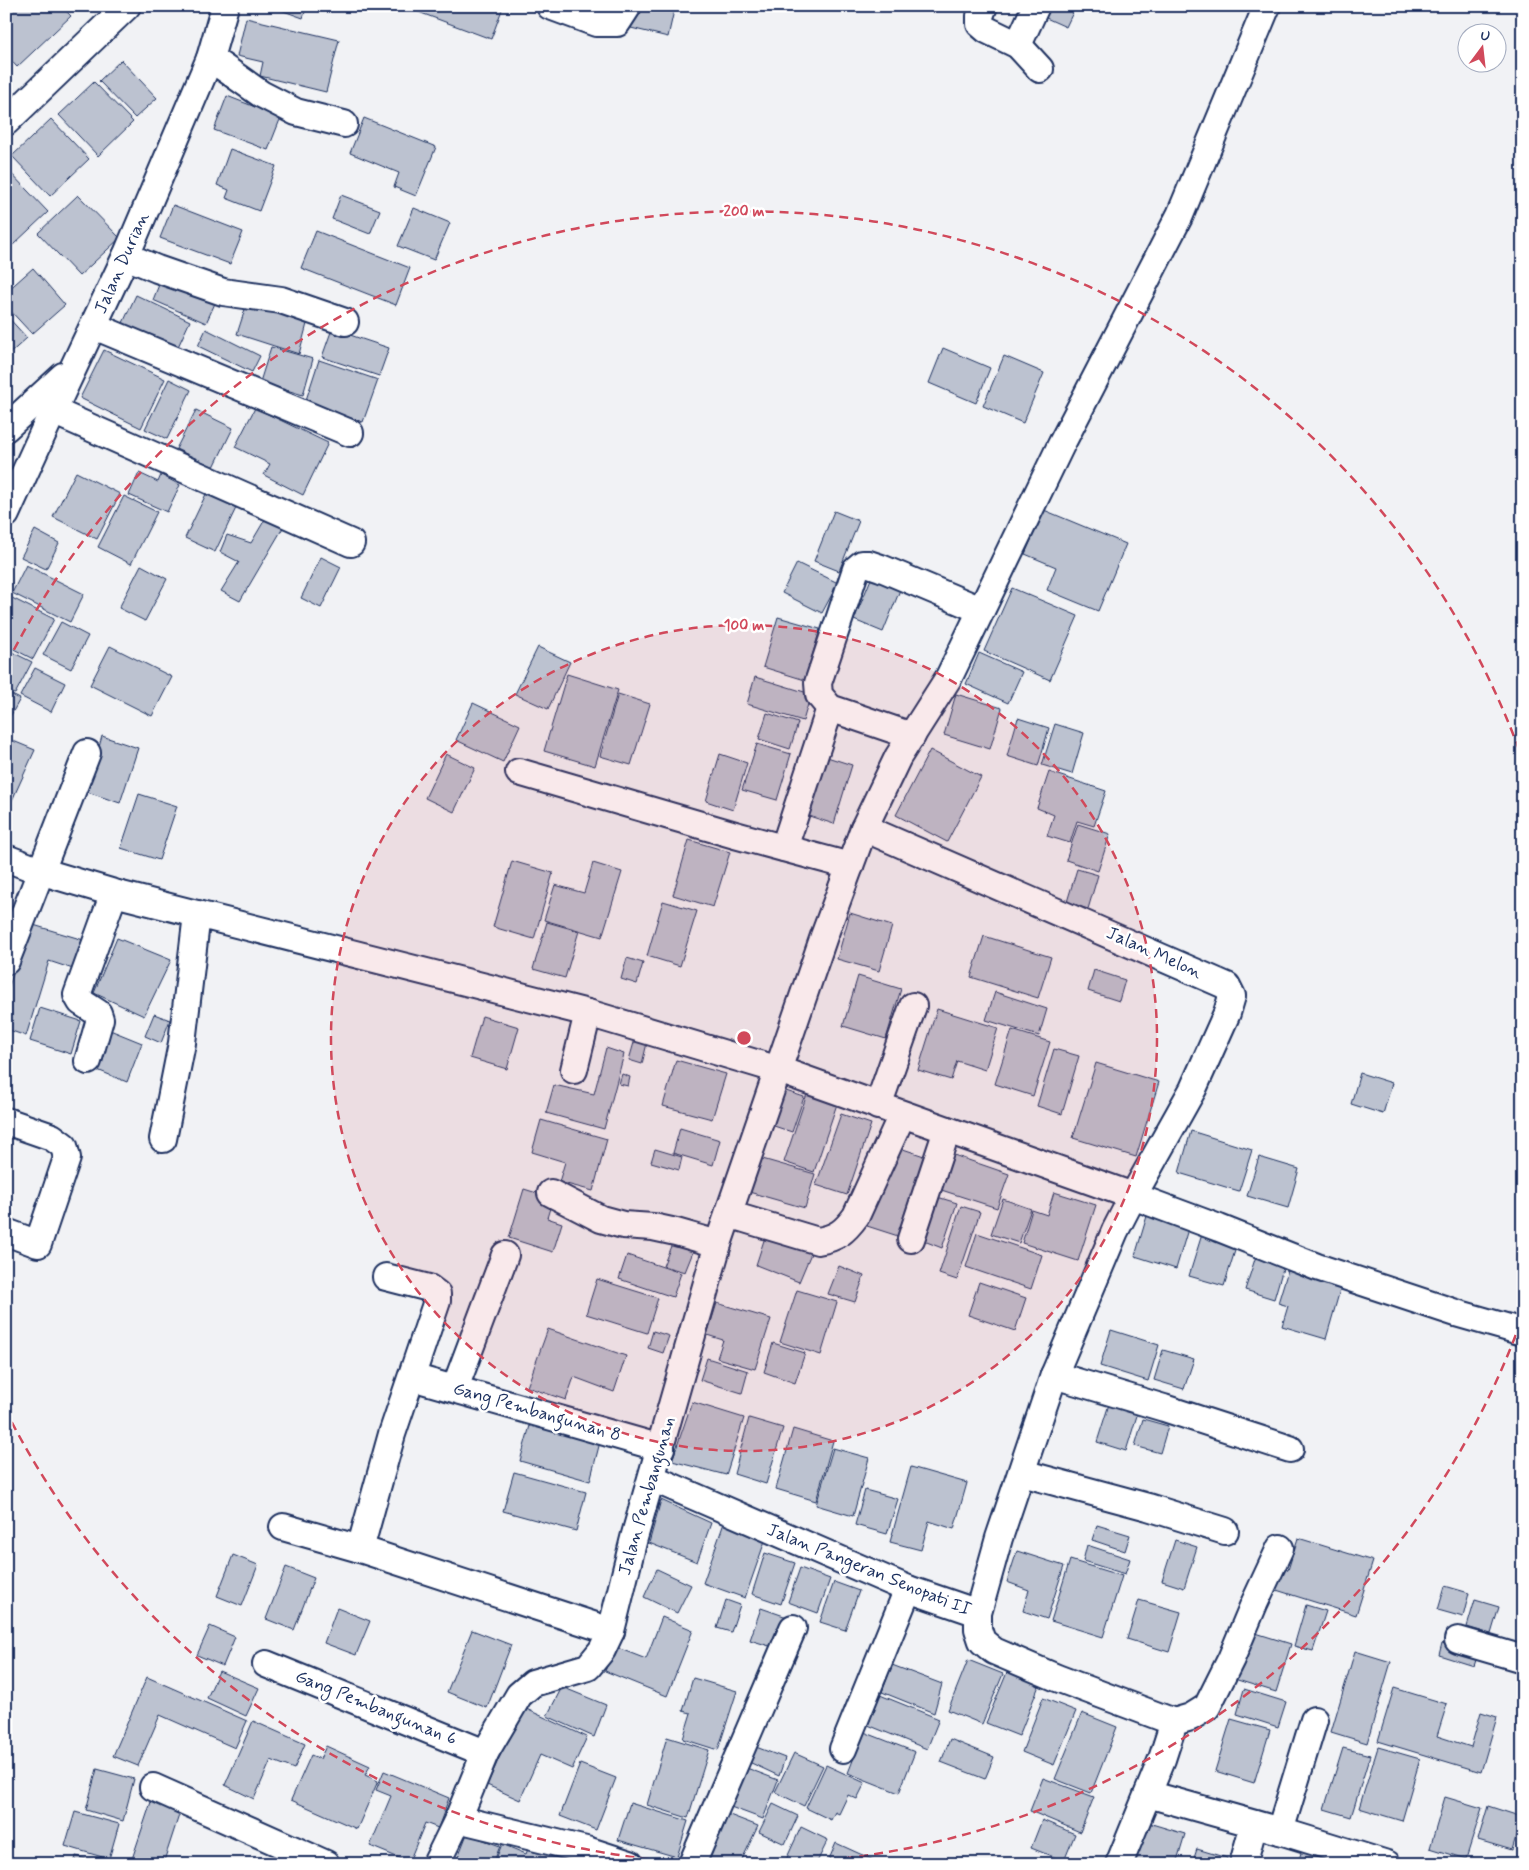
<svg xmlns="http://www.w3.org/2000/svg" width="1529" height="1870" viewBox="0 0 1529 1870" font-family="Mynerve,sans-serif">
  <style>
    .building { fill: #bcc2d0; stroke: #1b2f5e }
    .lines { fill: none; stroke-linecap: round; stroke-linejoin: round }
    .minor-casing { stroke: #1b2f5e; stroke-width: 30 }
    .minor { stroke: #fff; stroke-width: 26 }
    .ring { fill: none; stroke: #d1495b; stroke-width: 2.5; stroke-dasharray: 9 6 }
    .labels { text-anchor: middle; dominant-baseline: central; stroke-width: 5; stroke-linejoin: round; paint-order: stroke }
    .street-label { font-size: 18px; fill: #1b2f5e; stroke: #fff }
    .centre { fill: #d1495b; stroke: #fff; stroke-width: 2.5 }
    .ring-label { font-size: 15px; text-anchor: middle; font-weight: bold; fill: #d1495b; stroke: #fff; stroke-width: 5; stroke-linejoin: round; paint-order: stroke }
  </style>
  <rect width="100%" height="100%" fill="#f1f2f5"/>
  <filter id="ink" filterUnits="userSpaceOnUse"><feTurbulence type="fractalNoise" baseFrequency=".02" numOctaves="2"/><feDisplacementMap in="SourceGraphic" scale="10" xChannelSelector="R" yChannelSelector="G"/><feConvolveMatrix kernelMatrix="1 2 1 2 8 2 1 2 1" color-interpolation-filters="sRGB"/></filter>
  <g filter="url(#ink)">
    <g class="building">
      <polygon points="6,6 61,6 71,16 17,67 6,55"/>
      <polygon points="279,6 307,6 303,18 278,9"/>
      <polygon points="415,6 502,6 503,7 491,39 413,10"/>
      <polygon points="636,6 675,6 668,37 631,28"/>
      <polygon points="1038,6 1076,6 1066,27 1035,13"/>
      <polygon points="246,18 339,40 326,92 260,76 263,62 237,56"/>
      <polygon points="121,60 157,98 135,118 99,81"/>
      <polygon points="94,82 133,122 98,156 59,115"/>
      <polygon points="227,96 281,117 268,150 214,130"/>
      <polygon points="364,118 436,147 416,196 394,187 399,173 350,153"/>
      <polygon points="51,119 89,159 50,196 12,156"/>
      <polygon points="230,149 276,166 259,211 226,198 229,190 217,185"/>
      <polygon points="6,168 48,212 13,245 6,238"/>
      <polygon points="78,195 120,238 79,276 38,233"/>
      <polygon points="341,195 380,210 370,234 332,219"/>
      <polygon points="173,205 243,232 230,264 160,238"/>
      <polygon points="414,208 450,223 434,260 398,246"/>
      <polygon points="316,231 410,268 396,305 301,268"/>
      <polygon points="33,268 65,305 32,334 6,306 6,292"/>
      <polygon points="162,277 217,299 206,323 153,300"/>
      <polygon points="136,295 190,321 176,351 122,325"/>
      <polygon points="247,303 308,320 299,354 237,334"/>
      <polygon points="6,315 27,338 7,356 6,355"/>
      <polygon points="206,329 260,356 252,372 198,346"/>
      <polygon points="332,329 389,348 379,376 322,357"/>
      <polygon points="271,347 313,359 303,395 260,382"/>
      <polygon points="943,348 990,368 976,403 929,383"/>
      <polygon points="104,350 165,379 141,428 80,398"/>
      <polygon points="1004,356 1044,373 1023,423 983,406"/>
      <polygon points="319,360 378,380 363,422 305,403"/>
      <polygon points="169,379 191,390 167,439 145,429"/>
      <polygon points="255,408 328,443 303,495 264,475 270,464 235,447"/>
      <polygon points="196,410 233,428 214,467 176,449"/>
      <polygon points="76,472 120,494 97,539 53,517"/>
      <polygon points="139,473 158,482 161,475 180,485 167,512 129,495"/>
      <polygon points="207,492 237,506 215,552 185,538"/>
      <polygon points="124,496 157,512 131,564 98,547"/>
      <polygon points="1044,510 1126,544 1098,611 1047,590 1056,567 1025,554"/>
      <polygon points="834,511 859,521 839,571 814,561"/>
      <polygon points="267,516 284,526 240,601 221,591 239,562 220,552 227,535 251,543"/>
      <polygon points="35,530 59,543 46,569 21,557"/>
      <polygon points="321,557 341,567 321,608 301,598"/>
      <polygon points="797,563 838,583 822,613 782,593"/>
      <polygon points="26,565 84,594 70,622 12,593"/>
      <polygon points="141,565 167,579 145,621 119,608"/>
      <polygon points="873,574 902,585 883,632 854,620"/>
      <polygon points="1012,588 1078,616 1050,680 984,651"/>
      <polygon points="6,595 54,619 33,659 6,645"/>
      <polygon points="778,617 820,629 805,680 763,667"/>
      <polygon points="61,622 88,636 71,669 43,655"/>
      <polygon points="110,646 172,677 152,716 90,685"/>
      <polygon points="538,647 570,662 548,709 515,694"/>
      <polygon points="6,649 32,662 15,694 6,690"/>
      <polygon points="979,653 1022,672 1008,703 966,684"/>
      <polygon points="35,668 65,683 51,712 20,696"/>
      <polygon points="567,674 618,690 595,766 544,751"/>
      <polygon points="755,677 811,694 803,721 747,704"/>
      <polygon points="6,692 20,699 6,724"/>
      <polygon points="618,694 650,704 631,765 600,756"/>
      <polygon points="956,694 1002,708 990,749 944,735"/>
      <polygon points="473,703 520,725 503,762 456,740"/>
      <polygon points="767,713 798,723 790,749 759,739"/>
      <polygon points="1018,718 1049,728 1038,766 1007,756"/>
      <polygon points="1055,724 1084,733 1072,774 1042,765"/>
      <polygon points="102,736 138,748 120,803 87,792"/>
      <polygon points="6,738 35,750 9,807 6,806"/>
      <polygon points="757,744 791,754 777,800 742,790"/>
      <polygon points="930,750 981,777 947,842 896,815"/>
      <polygon points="446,754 475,768 454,812 425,798"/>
      <polygon points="720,754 747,763 733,810 706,801"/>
      <polygon points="824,756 852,765 834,824 806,815"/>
      <polygon points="1049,772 1106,791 1094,826 1077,821 1070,843 1047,836 1054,815 1037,808"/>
      <polygon points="139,794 177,806 159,860 121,848"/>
      <polygon points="1078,824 1110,834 1098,871 1066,860"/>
      <polygon points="689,840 730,852 713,907 673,895"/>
      <polygon points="512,861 553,873 534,939 493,927"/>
      <polygon points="593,863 622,872 602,937 544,920 555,885 584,893"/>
      <polygon points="1077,869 1098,875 1088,909 1067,902"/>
      <polygon points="6,882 11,883 6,899"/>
      <polygon points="663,901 697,911 680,966 647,956"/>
      <polygon points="850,913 892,926 879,971 837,959"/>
      <polygon points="547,922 579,931 565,978 533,969"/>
      <polygon points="30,924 87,941 79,971 49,961 26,1036 6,1029 6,995"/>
      <polygon points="984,936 1051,957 1038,998 971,977"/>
      <polygon points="117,938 171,960 144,1016 94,993"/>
      <polygon points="627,958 643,963 637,984 621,979"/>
      <polygon points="1094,970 1125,980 1119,1001 1088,991"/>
      <polygon points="858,976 901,989 886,1039 843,1026"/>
      <polygon points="995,992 1047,1009 1039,1036 986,1020"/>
      <polygon points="40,1008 81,1021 71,1054 30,1041"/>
      <polygon points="937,1009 998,1028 985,1070 957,1061 951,1080 918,1070"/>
      <polygon points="154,1014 170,1020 161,1043 145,1036"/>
      <polygon points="482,1016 519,1027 507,1069 470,1058"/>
      <polygon points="110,1030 142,1043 127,1082 95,1069"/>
      <polygon points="1012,1030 1050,1042 1033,1096 995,1084"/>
      <polygon points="635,1039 647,1043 642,1064 629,1060"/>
      <polygon points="606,1048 624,1054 604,1129 546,1113 554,1085 594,1094"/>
      <polygon points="1054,1049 1079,1056 1062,1114 1037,1106"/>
      <polygon points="676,1060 726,1074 712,1119 663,1106"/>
      <polygon points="1096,1063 1159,1082 1136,1157 1073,1138"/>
      <polygon points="1360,1073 1392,1083 1383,1114 1351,1104"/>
      <polygon points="622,1074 630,1077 628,1086 619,1084"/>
      <polygon points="777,1088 804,1097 792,1132 765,1123"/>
      <polygon points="808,1091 838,1101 814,1172 784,1162"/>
      <polygon points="841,1114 871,1124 847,1195 816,1185"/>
      <polygon points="541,1120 607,1139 593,1191 559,1182 565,1162 532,1152"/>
      <polygon points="680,1128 720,1140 713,1165 673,1153"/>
      <polygon points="1191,1131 1252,1150 1239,1191 1179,1173"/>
      <polygon points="894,1146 924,1156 898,1236 867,1226"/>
      <polygon points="655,1149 682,1157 679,1170 651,1162"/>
      <polygon points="945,1152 1009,1174 997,1208 932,1187"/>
      <polygon points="1259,1157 1299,1169 1288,1208 1247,1196"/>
      <polygon points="759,1158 815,1174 805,1208 749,1192"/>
      <polygon points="524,1189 553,1198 547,1218 562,1223 553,1252 509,1238"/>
      <polygon points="1054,1192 1096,1205 1078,1261 1022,1243 1032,1210 1047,1215"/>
      <polygon points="934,1196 957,1203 942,1248 919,1239"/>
      <polygon points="1003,1199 1031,1209 1019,1243 991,1234"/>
      <polygon points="961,1206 980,1212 957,1280 939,1274"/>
      <polygon points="1147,1216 1188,1229 1176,1269 1135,1256"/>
      <polygon points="1203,1231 1238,1241 1224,1286 1189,1276"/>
      <polygon points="977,1233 1042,1255 1031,1289 966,1267"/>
      <polygon points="766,1234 812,1251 799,1282 756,1265"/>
      <polygon points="675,1236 697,1242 685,1272 663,1266"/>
      <polygon points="627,1255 681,1273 673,1297 619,1279"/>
      <polygon points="1256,1256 1284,1265 1274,1299 1245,1290"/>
      <polygon points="839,1266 864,1276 855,1302 828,1294"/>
      <polygon points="1289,1267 1342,1283 1326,1339 1282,1326 1288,1306 1278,1303"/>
      <polygon points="597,1279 658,1298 647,1333 586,1314"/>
      <polygon points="979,1282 1026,1298 1015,1331 968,1315"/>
      <polygon points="797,1290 837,1302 821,1355 780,1342"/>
      <polygon points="717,1303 771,1319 755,1369 717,1358 723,1340 707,1335"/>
      <polygon points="548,1329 626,1356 614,1392 574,1377 566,1400 527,1387"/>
      <polygon points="1111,1330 1159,1345 1148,1381 1100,1366"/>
      <polygon points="653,1331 669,1336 663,1353 648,1348"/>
      <polygon points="773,1343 805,1353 795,1383 764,1372"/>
      <polygon points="1163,1350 1194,1359 1184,1389 1154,1380"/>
      <polygon points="707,1358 748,1371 742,1393 700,1380"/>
      <polygon points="1110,1401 1139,1409 1126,1451 1097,1442"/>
      <polygon points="692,1402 744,1418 726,1475 672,1461"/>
      <polygon points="749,1418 783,1428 766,1484 734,1474"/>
      <polygon points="1143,1419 1168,1426 1160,1453 1135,1446"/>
      <polygon points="531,1422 600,1442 590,1481 520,1461"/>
      <polygon points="793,1429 833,1441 816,1501 776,1489"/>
      <polygon points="833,1448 869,1458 853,1516 816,1505"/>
      <polygon points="911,1467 967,1483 954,1529 929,1521 921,1550 890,1542"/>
      <polygon points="514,1472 586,1492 576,1531 503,1511"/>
      <polygon points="865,1490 898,1499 887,1534 855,1525"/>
      <polygon points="661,1500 711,1523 697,1562 649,1543"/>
      <polygon points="724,1523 766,1538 745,1598 703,1583"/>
      <polygon points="1097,1525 1130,1535 1125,1551 1092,1540"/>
      <polygon points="1298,1538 1373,1561 1356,1615 1270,1588 1276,1566 1288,1570"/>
      <polygon points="1175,1540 1197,1547 1184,1588 1162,1581"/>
      <polygon points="1087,1545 1130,1559 1125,1574 1083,1561"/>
      <polygon points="1017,1551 1064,1566 1047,1619 1023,1611 1029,1590 1007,1582"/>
      <polygon points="765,1553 795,1563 781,1604 752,1594"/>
      <polygon points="233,1555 258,1565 242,1606 217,1596"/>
      <polygon points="1070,1560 1122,1576 1103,1637 1051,1621"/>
      <polygon points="286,1567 314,1578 294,1630 266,1619"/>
      <polygon points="800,1568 830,1579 818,1613 788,1602"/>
      <polygon points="657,1569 691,1585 677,1613 644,1597"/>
      <polygon points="834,1582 859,1591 845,1630 820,1622"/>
      <polygon points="1445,1586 1469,1593 1463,1617 1438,1610"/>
      <polygon points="726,1600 740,1605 731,1632 717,1628"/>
      <polygon points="1139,1600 1181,1612 1169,1652 1127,1639"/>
      <polygon points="1475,1600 1499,1607 1491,1634 1467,1627"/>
      <polygon points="1306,1605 1326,1611 1313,1651 1294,1646"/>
      <polygon points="337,1608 370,1621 356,1655 324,1643"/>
      <polygon points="761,1608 787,1617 776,1648 750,1640"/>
      <polygon points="662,1617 693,1630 667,1696 605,1671 615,1647 646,1659"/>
      <polygon points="210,1626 235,1637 223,1666 197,1655"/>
      <polygon points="472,1630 511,1645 487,1708 447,1692"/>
      <polygon points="1246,1630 1291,1644 1276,1692 1231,1678"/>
      <polygon points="1442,1643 1478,1654 1474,1666 1439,1655"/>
      <polygon points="1355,1651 1391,1662 1367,1743 1331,1732"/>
      <polygon points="968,1660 1003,1674 982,1724 948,1710"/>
      <polygon points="892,1665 942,1684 934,1713 882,1692"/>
      <polygon points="1008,1670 1040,1683 1019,1736 986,1723"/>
      <polygon points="219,1671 259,1688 246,1716 207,1698"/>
      <polygon points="147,1677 247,1721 235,1748 160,1715 138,1766 113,1756"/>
      <polygon points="693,1678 737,1691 718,1750 683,1739 691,1713 683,1711"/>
      <polygon points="562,1687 606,1705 594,1737 547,1716"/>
      <polygon points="1394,1688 1447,1704 1437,1736 1471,1747 1481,1712 1497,1717 1481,1772 1378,1741"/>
      <polygon points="1244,1689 1286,1702 1278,1727 1237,1714"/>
      <polygon points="880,1695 939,1719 927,1749 868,1725"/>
      <polygon points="1043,1698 1076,1711 1054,1765 1022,1752"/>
      <polygon points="522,1707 587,1737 572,1769 540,1755 520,1800 487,1785"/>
      <polygon points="1082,1713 1117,1727 1091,1793 1055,1779"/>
      <polygon points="1231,1719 1270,1730 1254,1783 1215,1771"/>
      <polygon points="253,1721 305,1744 294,1769 271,1760 254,1799 225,1785"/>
      <polygon points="864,1732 915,1752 899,1793 848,1773"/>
      <polygon points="667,1737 709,1750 688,1818 647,1805"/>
      <polygon points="950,1739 994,1757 985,1779 941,1762"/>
      <polygon points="326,1746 370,1766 365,1775 378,1781 357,1829 291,1800 311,1755 320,1759"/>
      <polygon points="756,1747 785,1758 779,1776 749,1762"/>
      <polygon points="1378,1747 1420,1759 1402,1821 1359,1808"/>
      <polygon points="1343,1748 1370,1755 1351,1817 1324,1809"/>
      <polygon points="794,1753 823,1766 804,1806 775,1792"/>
      <polygon points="580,1764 616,1778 596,1830 560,1816"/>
      <polygon points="826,1765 865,1783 857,1799 848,1795 839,1814 835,1812 831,1820 806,1808"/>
      <polygon points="744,1767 778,1780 763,1819 728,1806"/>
      <polygon points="97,1769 134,1779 123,1821 86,1810"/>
      <polygon points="384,1771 449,1798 438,1828 425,1823 409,1862 370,1846 391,1796 376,1790"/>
      <polygon points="1043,1778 1094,1797 1080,1832 1030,1811"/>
      <polygon points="1445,1797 1482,1808 1466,1859 1430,1848"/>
      <polygon points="152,1799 181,1809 163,1864 136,1864 131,1862"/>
      <polygon points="630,1803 688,1821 677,1857 618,1840"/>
      <polygon points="773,1804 798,1816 785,1844 759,1832"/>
      <polygon points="1488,1806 1522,1817 1512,1850 1478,1840"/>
      <polygon points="75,1812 119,1824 109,1859 65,1846"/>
      <polygon points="727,1814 758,1826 740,1864 705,1864"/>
      <polygon points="1042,1820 1075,1834 1064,1861 1031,1848"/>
      <polygon points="1142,1821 1185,1834 1176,1864 1129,1864"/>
      <polygon points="801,1827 828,1840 816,1864 784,1864"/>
      <polygon points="467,1834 500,1846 493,1864 442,1864 444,1858 456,1862"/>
      <polygon points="836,1843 880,1863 879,1864 827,1864"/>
      <polygon points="502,1844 526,1854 530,1844 583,1864 494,1864"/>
      <polygon points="1303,1845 1351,1864 1298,1864"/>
      <polygon points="1197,1849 1227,1858 1226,1864 1192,1864"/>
      <polygon points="76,1856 103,1864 74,1864"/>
    </g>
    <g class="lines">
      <g class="minor-casing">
        <g id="minor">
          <polyline points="550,6 596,23 617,23 628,6"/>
          <polyline points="984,6 980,16 980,24 987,30 1018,45 1040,69"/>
          <polyline points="1018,45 1036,6"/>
          <polyline points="210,58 261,94 296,112 344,124"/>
          <polyline points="6,122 127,6"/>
          <polyline points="126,256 157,269 223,292 281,300 345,322"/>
          <polyline points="94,326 350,433"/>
          <polyline points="53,411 351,543"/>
          <polyline points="6,428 63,376"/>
          <polyline points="6,514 53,411 126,256 210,58 225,6"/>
          <polyline points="912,736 830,708 819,695 818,683 856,569 862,564 869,564 881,568 981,610"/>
          <polyline points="519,772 735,835 850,866"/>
          <polyline points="864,828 1227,986 1232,996 1227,1013 1193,1089 1133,1196 1219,1228 1317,1267 1456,1313 1523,1332"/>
          <polyline points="784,848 830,708"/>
          <polyline points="6,858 40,871 114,893 588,1013 779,1070 1133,1196 1115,1231 1054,1375 999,1538 978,1613"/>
          <polyline points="6,961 87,753"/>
          <polyline points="88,1061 100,1019 98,1013 81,1002 77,995 114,893"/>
          <polyline points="574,1070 588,1013"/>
          <polyline points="878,1106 913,1006"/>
          <polyline points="6,1121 52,1137 64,1146 67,1158 38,1244 6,1232"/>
          <polyline points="163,1139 182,1043 197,914"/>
          <polyline points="551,1193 601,1219 623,1225 653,1227 676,1232 718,1244"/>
          <path d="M728 1214 818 1241C837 1238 845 1231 856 1216L902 1115"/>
          <polyline points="911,1239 947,1130"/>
          <polyline points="1054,1375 1164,1408 1290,1449"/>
          <polyline points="412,1377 661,1448"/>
          <polyline points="455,1388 505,1255"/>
          <polyline points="1022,1473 1148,1507 1225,1531"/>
          <polyline points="652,1478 908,1589 978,1613 978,1629 982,1641 994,1651 1057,1678 1174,1722 1162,1759 1119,1864"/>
          <polyline points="283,1527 360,1549 611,1631"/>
          <polyline points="360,1549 392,1434 437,1301 437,1294 429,1288 386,1277"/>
          <polyline points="1458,1640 1523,1659"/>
          <polyline points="266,1664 485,1753"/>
          <polyline points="1174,1722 1191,1717 1207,1707 1231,1659 1254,1604 1280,1548"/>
          <polyline points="843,1749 908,1589"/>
          <polyline points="153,1787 326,1864"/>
          <polyline points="1148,1794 1280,1831 1387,1864"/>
          <polyline points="458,1819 590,1851 630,1864"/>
          <polyline points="1280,1831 1314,1720"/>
          <polyline points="436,1864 458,1819 485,1753 519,1695 533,1683 588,1667 602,1650 611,1631 634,1538 718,1244 824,936 864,828 898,757 949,677 1061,445 1180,215 1267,6"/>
          <polyline points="692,1864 793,1628"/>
          <polyline points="1243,1864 1254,1824"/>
        </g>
      </g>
      <use href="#minor" class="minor"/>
    </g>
  </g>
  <circle cx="744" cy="1038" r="413" fill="#d1495b" fill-opacity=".12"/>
  <g class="ring">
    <circle cx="744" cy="1038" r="413"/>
    <path d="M1521 1321A827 827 0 0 1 794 1863M694 1863A827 827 0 0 1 7 1413M7 663A827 827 0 0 1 1521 755"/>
  </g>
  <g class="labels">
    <g class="street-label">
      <text transform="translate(122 263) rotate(-66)">Jalan Durian</text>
      <text transform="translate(1154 953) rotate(24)">Jalan Melon</text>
      <text transform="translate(537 1412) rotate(16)">Gang Pembangunan 8</text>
      <text transform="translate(647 1496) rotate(-74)">Jalan Pembangunan</text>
      <text transform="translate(869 1570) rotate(22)">Jalan Pangeran Senopati II</text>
      <text transform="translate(376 1708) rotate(22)">Gang Pembangunan 6</text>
    </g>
  </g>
  <circle cx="744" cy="1038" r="8" class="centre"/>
  <g class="ring-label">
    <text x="744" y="216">200 m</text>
    <text x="744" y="630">100 m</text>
  </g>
  <rect width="1529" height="1870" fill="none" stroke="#fff" stroke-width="25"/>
  <rect x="12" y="12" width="1504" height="1845" fill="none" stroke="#1b2f5e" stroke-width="2" filter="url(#ink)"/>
  <g transform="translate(1482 48) rotate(15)"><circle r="24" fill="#ffffff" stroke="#a4acbf"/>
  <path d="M0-4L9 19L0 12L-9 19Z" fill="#d1495b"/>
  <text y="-8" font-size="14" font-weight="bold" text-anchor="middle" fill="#1b2f5e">U</text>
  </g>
</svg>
